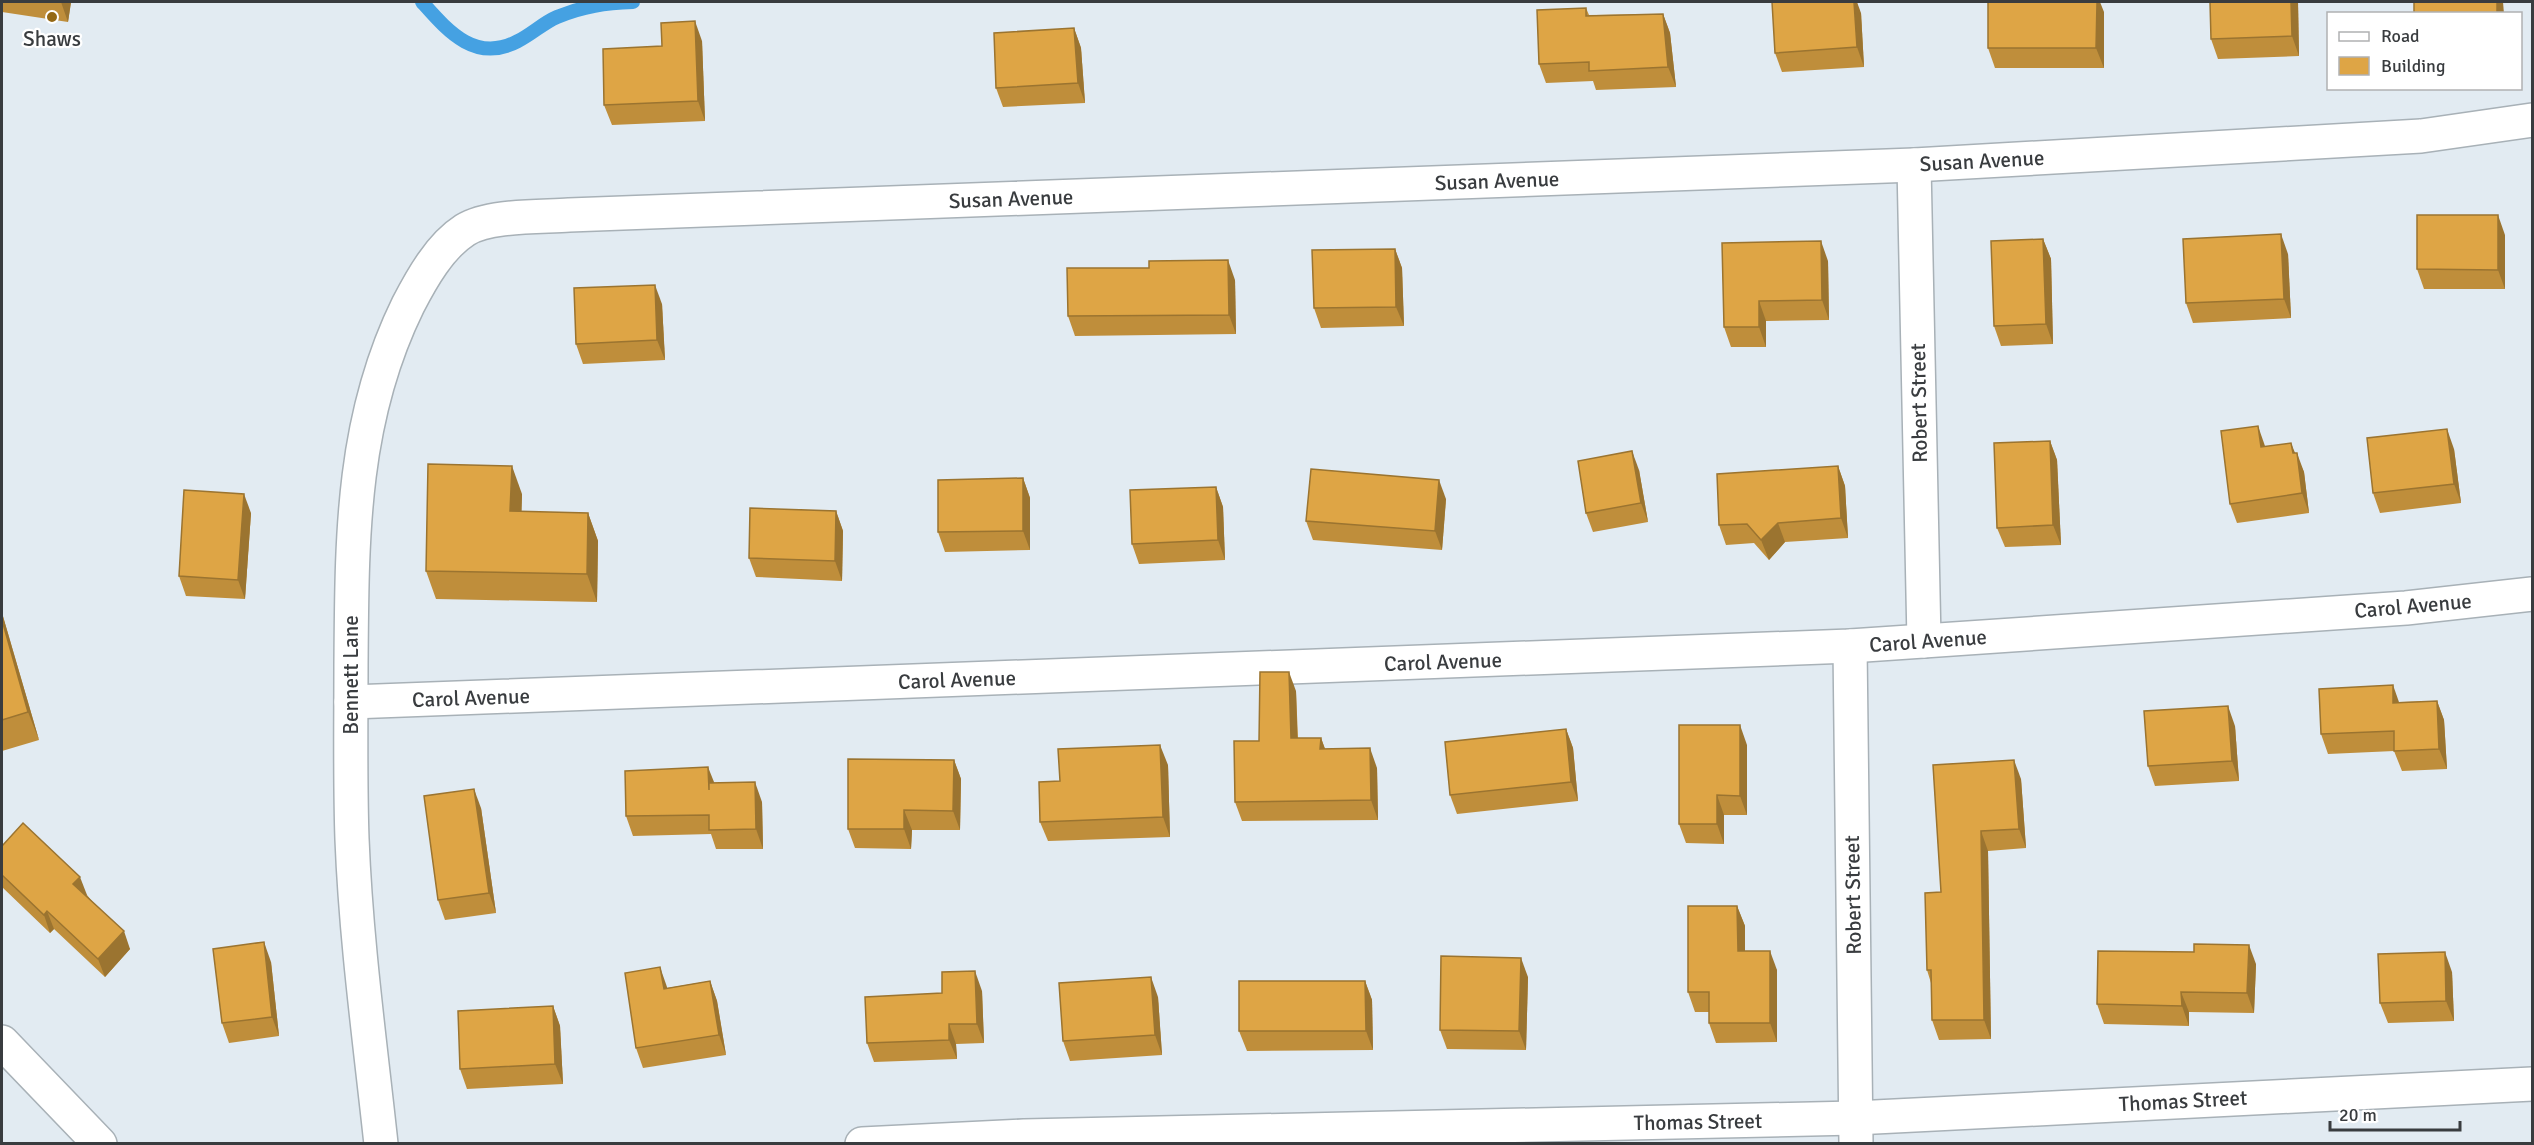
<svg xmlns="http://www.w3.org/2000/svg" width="2534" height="1145" viewBox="0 0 2534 1145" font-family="Signika,sans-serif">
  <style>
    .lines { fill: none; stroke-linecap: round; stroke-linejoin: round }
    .stream { stroke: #45a1e2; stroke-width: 14 }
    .minor-casing { stroke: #a8b1b7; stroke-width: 36 }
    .secondary-casing { stroke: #a8b1b7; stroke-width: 36 }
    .minor { stroke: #fff; stroke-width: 33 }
    .secondary { stroke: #fff; stroke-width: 33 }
    .wall { fill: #bf8e3b }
    .shaded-wall { fill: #9b7430 }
    .building { fill: #dea545; stroke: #9b7430; stroke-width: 1.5 }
    .poi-dot { fill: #946814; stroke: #fff; stroke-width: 2 }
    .labels { text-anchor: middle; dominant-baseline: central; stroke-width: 4.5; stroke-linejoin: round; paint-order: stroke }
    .poi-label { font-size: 21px; fill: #393c3f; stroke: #fff }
    .street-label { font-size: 21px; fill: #393c3f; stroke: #fff }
  </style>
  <rect width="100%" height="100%" fill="#e2ebf2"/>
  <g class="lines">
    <path class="stream" d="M422 2C447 30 475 64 518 41 532 34 543 23 557 17 583 6 606 3 633 2"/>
    <g class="minor-casing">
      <g id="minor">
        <polyline points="1914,165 1924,641"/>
        <polyline points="1850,646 1856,1144"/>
        <polyline points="351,702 1850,646 2406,608 2532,594"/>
        <path d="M381 1144C370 1042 356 941 352 839 350 781 351 723 351 665 352 539 351 421 408 305 422 278 440 246 465 230 489 215 540 217 569 215L1914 165 2421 136 2532 120"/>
        <polyline points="862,1144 1024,1136 1855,1118 2532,1084"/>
      </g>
    </g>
    <g class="secondary-casing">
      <polyline id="secondary" points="2,1042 100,1144"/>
    </g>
    <use href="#minor" class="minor"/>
    <use href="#secondary" class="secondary"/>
  </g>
  <g class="wall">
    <polygon points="2,2 71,2 68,22 2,12"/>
    <polygon points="2298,2 2299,56 2218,59 2211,39"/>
    <polygon points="1586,8 1589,15 1663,14 1670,33 1676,87 1596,90 1593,81 1546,83 1539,64"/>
    <polygon points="2104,12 2104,68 1995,68 1988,48"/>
    <polygon points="1861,13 1864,67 1782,72 1775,53"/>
    <polygon points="1074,28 1081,48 1085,103 1003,107 996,88"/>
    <polygon points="702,41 705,121 612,125 604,105 662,46"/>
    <polygon points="2505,235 2505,289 2424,289 2417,269"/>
    <polygon points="2043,239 2051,259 2053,344 2001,346 1994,326"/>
    <polygon points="1722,243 1828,261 1829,320 1766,321 1766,347 1731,347 1724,327"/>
    <polygon points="1395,249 1402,268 1404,326 1321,328 1314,308"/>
    <polygon points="2288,254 2291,318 2193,323 2186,303"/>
    <polygon points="1235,280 1236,334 1075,336 1068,316"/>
    <polygon points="662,304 665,360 583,364 576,344"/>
    <polygon points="2050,441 2057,460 2061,545 2005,547 1997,528"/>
    <polygon points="2265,446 2295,453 2304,472 2309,513 2237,523 2230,504"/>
    <polygon points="2454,449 2461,503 2380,513 2373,493"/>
    <polygon points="1838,466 1845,486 1848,538 1785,542 1769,560 1754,543 1726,545 1719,525"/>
    <polygon points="1639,470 1648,522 1593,532 1586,513"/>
    <polygon points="1023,478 1030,498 1030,550 945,552 938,532"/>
    <polygon points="1216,487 1223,507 1225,560 1139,564 1132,544"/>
    <polygon points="522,494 521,512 588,513 598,541 597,602 436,599 426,571"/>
    <polygon points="1446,499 1442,550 1313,540 1306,521"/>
    <polygon points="836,511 843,531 842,581 756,577 749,558"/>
    <polygon points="251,513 245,599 186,596 179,576"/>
    <polygon points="2,613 39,740 2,751"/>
    <polygon points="1296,691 1298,738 1321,738 1325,749 1377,768 1378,820 1242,821 1235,802 1259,741"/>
    <polygon points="2437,701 2444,720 2447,769 2402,771 2394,751 2328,754 2321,734 2399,702"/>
    <polygon points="2235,726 2239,781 2155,786 2148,766"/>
    <polygon points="1566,729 1573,748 1578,801 1457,814 1450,795"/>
    <polygon points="1747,745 1747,815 1724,815 1724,844 1686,843 1679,824"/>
    <polygon points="954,760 961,779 960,830 912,830 911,849 855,848 848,829"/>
    <polygon points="1168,765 1170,837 1048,841 1040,822 1060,781"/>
    <polygon points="1933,765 2021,779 2026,848 1988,851 1991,1039 1939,1040 1932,1020 1931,983 1927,970 1941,892"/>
    <polygon points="714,783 762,802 763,849 716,849 711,834 633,836 626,816"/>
    <polygon points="481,808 496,913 445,920 438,900"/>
    <polygon points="2,846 87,895 130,949 105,977 54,929 50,933 2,887"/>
    <polygon points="1737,906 1745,926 1745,951 1777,970 1777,1042 1716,1043 1709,1023 1709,1012 1695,1012 1688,992"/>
    <polygon points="271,962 279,1036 229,1043 222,1023"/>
    <polygon points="2256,964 2254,1013 2189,1012 2189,1026 2104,1024 2097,1004"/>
    <polygon points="2452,972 2454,1021 2388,1023 2380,1003"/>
    <polygon points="1528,977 1526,1050 1447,1049 1440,1030"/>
    <polygon points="710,981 717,1001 726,1055 643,1068 636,1048 667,988"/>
    <polygon points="1365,981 1372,1000 1373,1050 1247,1051 1239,1031"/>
    <polygon points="982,991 984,1043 956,1044 957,1059 874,1062 867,1043 942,993"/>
    <polygon points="1158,997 1162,1055 1070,1061 1063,1041"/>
    <polygon points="553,1006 560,1026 563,1084 467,1089 460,1069"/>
  </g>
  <g class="shaded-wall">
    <polygon points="61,2 71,2 68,22"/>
    <polygon points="1854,2 1857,2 1861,13 1864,67 1857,47"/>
    <polygon points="2097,2 2100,2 2104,12 2104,68 2096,48"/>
    <polygon points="2291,2 2298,2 2299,56 2292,36"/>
    <polygon points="2497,2 2503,2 2504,14 2497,14"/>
    <polygon points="1663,14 1670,33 1676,87 1668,67"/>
    <polygon points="695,21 702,41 705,121 698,101"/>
    <polygon points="1074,28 1081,48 1085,103 1078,83"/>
    <polygon points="2498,215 2505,235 2505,289 2498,270"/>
    <polygon points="2281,234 2288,254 2291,318 2284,299"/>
    <polygon points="2043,239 2051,259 2053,344 2046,324"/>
    <polygon points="1821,241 1828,261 1829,320 1822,300"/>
    <polygon points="1395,249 1402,268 1404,326 1396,307"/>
    <polygon points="1228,260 1235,280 1236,334 1229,315"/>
    <polygon points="655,285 662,304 665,360 657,340"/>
    <polygon points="1759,301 1766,321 1766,347 1759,327"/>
    <polygon points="2258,426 2265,446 2261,447"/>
    <polygon points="2447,429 2454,449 2461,503 2454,484"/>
    <polygon points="2050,441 2057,460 2061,545 2053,525"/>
    <polygon points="2291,443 2298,460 2297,453 2304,472 2309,513 2302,493"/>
    <polygon points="1632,451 1639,470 1648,522 1641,503"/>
    <polygon points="512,466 522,494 521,539 510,511"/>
    <polygon points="1838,466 1845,486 1848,538 1841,518"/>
    <polygon points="1023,478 1030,498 1030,550 1023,531"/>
    <polygon points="1439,480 1446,499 1442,550 1435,531"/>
    <polygon points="1216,487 1223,507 1225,560 1218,540"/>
    <polygon points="244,494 251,513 245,599 238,580"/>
    <polygon points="836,511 843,531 842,581 835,561"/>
    <polygon points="588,513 598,541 597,602 587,574"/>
    <polygon points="1778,523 1785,542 1769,560 1761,540"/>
    <polygon points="2,613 39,740 28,712 2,620"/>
    <polygon points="1289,672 1296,691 1298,757 1291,738"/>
    <polygon points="2393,685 2400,705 2393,703"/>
    <polygon points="2437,701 2444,720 2447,769 2439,749"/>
    <polygon points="2228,706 2235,726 2239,781 2232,761"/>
    <polygon points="1740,725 1747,745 1747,815 1740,796"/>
    <polygon points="1566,729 1573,748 1578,801 1571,782"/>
    <polygon points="1321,738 1328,757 1320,749"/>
    <polygon points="1160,745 1168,765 1170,837 1163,817"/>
    <polygon points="1370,748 1377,768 1378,820 1371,800"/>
    <polygon points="954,760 961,779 960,830 953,811"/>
    <polygon points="2014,760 2021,779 2026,848 2019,829"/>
    <polygon points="708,767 716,787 709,790"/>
    <polygon points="755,782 762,802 763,849 756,829"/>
    <polygon points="474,789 481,808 496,913 489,893"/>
    <polygon points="1717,795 1724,815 1724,844 1717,824"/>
    <polygon points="904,810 912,830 911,849 904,829"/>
    <polygon points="1981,831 1988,851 1991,1039 1984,1020"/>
    <polygon points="80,877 87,895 80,902 73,884"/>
    <polygon points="1737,906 1745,926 1745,971 1738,951"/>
    <polygon points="47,911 54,929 50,933 44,915"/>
    <polygon points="124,931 130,949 105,977 98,959"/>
    <polygon points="264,942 271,962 279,1036 272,1017"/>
    <polygon points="2249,945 2256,964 2254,1013 2247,993"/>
    <polygon points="1770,951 1777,970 1777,1042 1770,1023"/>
    <polygon points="2445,952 2452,972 2454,1021 2446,1001"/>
    <polygon points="1521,958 1528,977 1526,1050 1519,1031"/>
    <polygon points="660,967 667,987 671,1008 664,989"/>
    <polygon points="975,971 982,991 984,1043 977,1024"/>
    <polygon points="1151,977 1158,997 1162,1055 1155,1035"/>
    <polygon points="710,981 717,1001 726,1055 719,1035"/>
    <polygon points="1365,981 1372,1000 1373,1050 1366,1031"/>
    <polygon points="2181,992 2189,1012 2189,1026 2182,1006"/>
    <polygon points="553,1006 560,1026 563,1084 555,1064"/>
    <polygon points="949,1024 956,1044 957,1059 949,1040"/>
  </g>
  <g class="building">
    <polygon points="1772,2 1854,2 1857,47 1775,53"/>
    <polygon points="1988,2 2097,2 2096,48 1988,48"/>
    <polygon points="2210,2 2291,2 2292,36 2211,39"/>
    <rect x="2414" y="2" width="83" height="12"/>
    <polygon points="1586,8 1586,16 1663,14 1668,67 1589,71 1589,62 1539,64 1537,10"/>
    <polygon points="695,21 698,101 604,105 603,49 662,46 661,23"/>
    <polygon points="1074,28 1078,83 996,88 994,33"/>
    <polygon points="2417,215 2498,215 2498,270 2417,269"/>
    <polygon points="2281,234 2284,299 2186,303 2183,239"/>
    <polygon points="2043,239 2046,324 1994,326 1991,241"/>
    <polygon points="1821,241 1822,300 1759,301 1759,327 1724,327 1722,243"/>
    <polygon points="1395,249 1396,307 1314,308 1312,250"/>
    <polygon points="1228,260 1229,315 1068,316 1067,268 1149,268 1149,261"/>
    <polygon points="655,285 657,340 576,344 574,288"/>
    <polygon points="2258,426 2261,447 2291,443 2293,453 2297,453 2302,493 2230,504 2221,431"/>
    <polygon points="2447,429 2454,484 2373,493 2367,438"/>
    <polygon points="2050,441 2053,525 1997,528 1994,443"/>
    <polygon points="1632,451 1641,503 1586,513 1578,461"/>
    <polygon points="428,464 512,466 510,511 588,513 587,574 426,571"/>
    <polygon points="1838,466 1841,518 1778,523 1761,540 1747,524 1719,525 1717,474"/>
    <polygon points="1311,469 1439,480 1435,531 1306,521"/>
    <polygon points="1023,478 1023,531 938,532 938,480"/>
    <polygon points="1216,487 1218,540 1132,544 1130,490"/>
    <polygon points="184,490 244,494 238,580 179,576"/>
    <polygon points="750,508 836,511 835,561 749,558"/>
    <polygon points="2,620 28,712 2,720"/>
    <polygon points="1260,672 1289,672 1291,738 1321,738 1320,749 1370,748 1371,800 1235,802 1234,741 1259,741"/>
    <polygon points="2393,685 2393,703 2437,701 2439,749 2394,751 2394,731 2321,734 2319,689"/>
    <polygon points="2228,706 2232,761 2148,766 2144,711"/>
    <polygon points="1679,725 1740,725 1740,796 1717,795 1717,824 1679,824"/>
    <polygon points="1566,729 1571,782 1450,795 1445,742"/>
    <polygon points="1160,745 1163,817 1040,822 1039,782 1060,781 1058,749"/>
    <polygon points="848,759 954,760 953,811 904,810 904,829 848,829"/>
    <polygon points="2014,760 2019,829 1981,831 1984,1020 1932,1020 1931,970 1927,970 1925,893 1941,892 1933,765"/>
    <polygon points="708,767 709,790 709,783 755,782 756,829 709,830 709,815 626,816 625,771"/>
    <polygon points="474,789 489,893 438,900 424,796"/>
    <polygon points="23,823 80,877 73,884 124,931 98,959 47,911 44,915 2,875 2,846"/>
    <polygon points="1688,906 1737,906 1738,951 1770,951 1770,1023 1709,1023 1709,992 1688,992"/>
    <polygon points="264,942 272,1017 222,1023 213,949"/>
    <polygon points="2194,944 2249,945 2247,993 2181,992 2182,1006 2097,1004 2098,951 2194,952"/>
    <polygon points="2445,952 2446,1001 2380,1003 2378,954"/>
    <polygon points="1441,956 1521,958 1519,1031 1440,1030"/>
    <polygon points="660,967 664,989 710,981 719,1035 636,1048 625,973"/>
    <polygon points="975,971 977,1024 949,1024 949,1040 867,1043 865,997 942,993 942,972"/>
    <polygon points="1151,977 1155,1035 1063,1041 1059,983"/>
    <polygon points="1239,981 1365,981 1366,1031 1239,1031"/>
    <polygon points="553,1006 555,1064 460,1069 458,1011"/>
  </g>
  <circle class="poi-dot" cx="52" cy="17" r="6"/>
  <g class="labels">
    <g class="poi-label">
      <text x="52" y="39">Shaws</text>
    </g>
    <g class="street-label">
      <text transform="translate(1982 161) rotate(-3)">Susan Avenue</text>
      <text transform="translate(1497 181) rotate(-2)">Susan Avenue</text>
      <text transform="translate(1011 199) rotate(-2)">Susan Avenue</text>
      <text transform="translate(1919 403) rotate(-91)">Robert Street</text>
      <text transform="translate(2413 606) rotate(-5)">Carol Avenue</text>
      <text transform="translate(1928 641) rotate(-4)">Carol Avenue</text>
      <text transform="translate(1443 662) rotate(-2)">Carol Avenue</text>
      <text transform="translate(351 675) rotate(-90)">Bennett Lane</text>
      <text transform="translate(957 680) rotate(-2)">Carol Avenue</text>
      <text transform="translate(471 698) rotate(-2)">Carol Avenue</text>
      <text transform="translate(1853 895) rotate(-91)">Robert Street</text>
      <text transform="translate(2183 1101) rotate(-3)">Thomas Street</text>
      <text transform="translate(1698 1122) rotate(-1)">Thomas Street</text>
    </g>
  </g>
  <rect width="2534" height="1145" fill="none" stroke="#393c3f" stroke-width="6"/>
  <rect x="2327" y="12" width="195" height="78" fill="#ffffff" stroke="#b0b1b2" stroke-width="1.5"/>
  <rect x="2339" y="32" width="30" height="9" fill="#ffffff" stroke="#b0b1b2" stroke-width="1.5"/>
  <text x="2381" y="42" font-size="18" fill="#393c3f">Road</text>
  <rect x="2339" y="57" width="30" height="18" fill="#dea545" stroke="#b0b1b2" stroke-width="1.5"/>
  <text x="2381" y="72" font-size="18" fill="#393c3f">Building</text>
  <path d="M2330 1121v9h130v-9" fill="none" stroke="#393c3f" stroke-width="3"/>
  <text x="2339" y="1121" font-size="18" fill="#393c3f" stroke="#ffffff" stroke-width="4.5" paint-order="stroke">20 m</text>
</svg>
